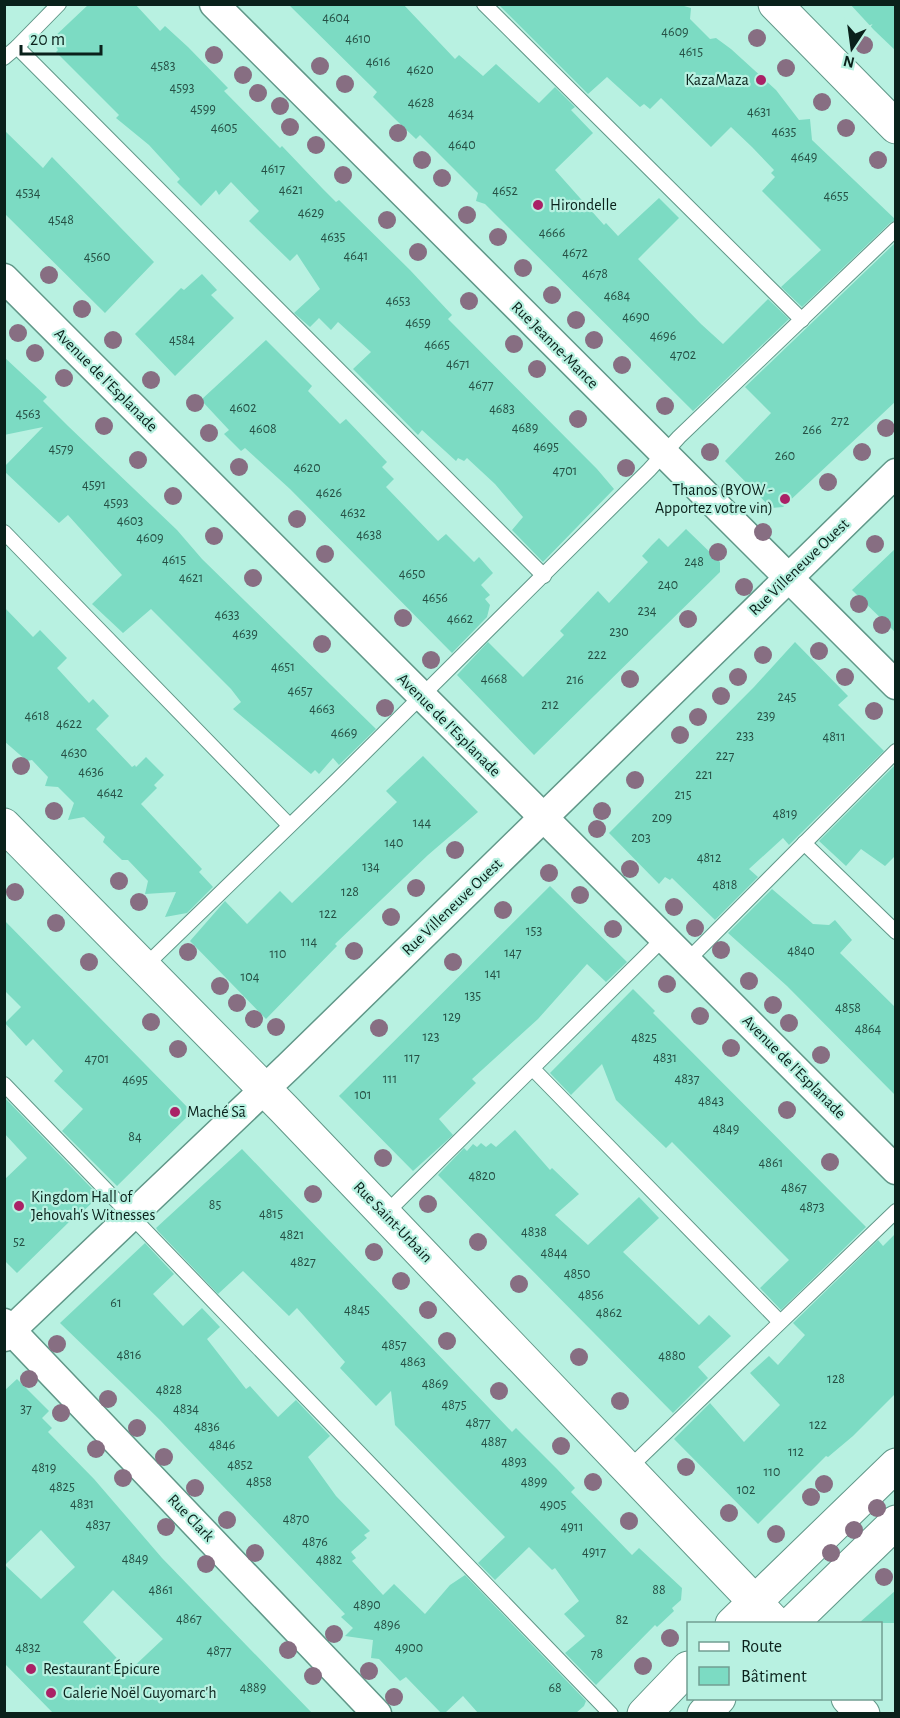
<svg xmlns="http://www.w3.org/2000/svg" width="900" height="1718" viewBox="0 0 900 1718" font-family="'Alegreya Sans',sans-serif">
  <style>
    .building { fill: #7cdbc3; fill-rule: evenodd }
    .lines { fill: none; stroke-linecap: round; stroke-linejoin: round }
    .service-casing { stroke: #609788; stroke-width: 16 }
    .minor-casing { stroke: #609788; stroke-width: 31 }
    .secondary-casing { stroke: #609788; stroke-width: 35 }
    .service { stroke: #fff; stroke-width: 14 }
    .minor { stroke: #fff; stroke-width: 28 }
    .secondary { stroke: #fff; stroke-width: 33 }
    .tree { fill: #876e82 }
    .poi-dot { fill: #aa2166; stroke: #b8f1e1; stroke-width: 2 }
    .labels { text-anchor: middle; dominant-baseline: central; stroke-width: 4.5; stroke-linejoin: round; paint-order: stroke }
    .number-label { font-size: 14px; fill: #265045 }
    .poi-label { font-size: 16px; fill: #0a211b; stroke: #b8f1e1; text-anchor: start }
    .street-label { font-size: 16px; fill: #0a211b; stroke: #b8f1e1 }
  </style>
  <rect width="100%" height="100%" fill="#b8f1e1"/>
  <g class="building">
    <polygon points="89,4 135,4 160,31 165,26 188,47 228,88 224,91 280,148 282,146 322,188 336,202 339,200 410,270 452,315 448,319 597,469 614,489 543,562 512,530 523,517 495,484 467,458 464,461 458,458 456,461 422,430 418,435 353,369 371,352 338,322 331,330 319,318 310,327 294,313 320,289 297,254 290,261 249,221 259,211 231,182 219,195 216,190 201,206 177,182 180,179 149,145 116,118 119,115 56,52 58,50 55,45 58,44 52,39"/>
    <polygon points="288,4 403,4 455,59 459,55 483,76 496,64 539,103 555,87 575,107 571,110 593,133 555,170 604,225 606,223 618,236 659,198 679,218 638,259 701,324 723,344 768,299 789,319 693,411 485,204 476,201 478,193 420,135 416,139 395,119 373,97 377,92"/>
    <polygon points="498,4 677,4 691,8 690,19 710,39 716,38 731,49 776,90 799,120 810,119 812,140 896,220 890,223 802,307 781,287 821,250 762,191 775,177 771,173 774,170 752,147 731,127 711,147 661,98 650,109 644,104 640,107 607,77 588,94"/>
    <polygon points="850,4 896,4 896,51 874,30"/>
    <polygon points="4,130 43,168 52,157 154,262 105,313 4,213"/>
    <polygon points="896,242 896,401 783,507 771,508 725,461 771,413 745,387"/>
    <polygon points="202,274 217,290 211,295 234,318 175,376 135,334 181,288 184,290"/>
    <polygon points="266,340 312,386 308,391 340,424 346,419 387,462 382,467 394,479 386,487 438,541 446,534 474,562 479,557 493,573 481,585 490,595 485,599 490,605 487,617 452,653 290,489 245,448 241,451 224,434 229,430 201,400"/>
    <polygon points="4,357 47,397 43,401 68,426 177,530 202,559 376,729 339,765 333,758 319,774 315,770 311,774 233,709 241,702 231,689 151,609 123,633 92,604 122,575 68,515 59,523 4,471 4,467 43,427 4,435"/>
    <polygon points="686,529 720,562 720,572 534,755 457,675 488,642 523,677 564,635 560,631 598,591 609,603 648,562 642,556 652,545 659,538 668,547"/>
    <polygon points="896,548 896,633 852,590"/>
    <polygon points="4,607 33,637 40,630 67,658 57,668 89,703 93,699 109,716 96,729 132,767 135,765 136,767 146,757 164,775 154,785 157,788 141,804 202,869 199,872 213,887 187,913 165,917 176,892 145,894 148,881 128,860 122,860 103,842 105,837 84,817 68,820 74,803 58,787 45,786 48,777 32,760 27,761 4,741"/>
    <polygon points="795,642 848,696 838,705 884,751 789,845 783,838 749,869 758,877 715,920 672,878 670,880 665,877 659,884 609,833 754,687"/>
    <polygon points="423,756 478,812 428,855 335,944 337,946 266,1019 190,941 225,901 247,924 280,891 292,903 397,802 386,791"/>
    <polygon points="896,764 896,855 885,866 861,849 846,866 819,841"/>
    <polygon points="550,886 627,962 606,982 587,964 538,1019 472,1079 476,1083 439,1119 453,1135 413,1171 339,1096"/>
    <polygon points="772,889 813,924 829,925 835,920 852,940 840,953 896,1008 896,1096 787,986 728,933"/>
    <polygon points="4,920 192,1112 117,1186 62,1131 83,1109 54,1081 63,1071 33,1039 26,1046 5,1023 21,1007 4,990"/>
    <polygon points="633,989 655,1011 653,1013 866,1227 781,1310 760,1288 789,1260 672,1142 666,1148 616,1100 602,1064 571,1095 550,1073"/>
    <polygon points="4,1097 99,1196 73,1221 71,1220 17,1273 4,1260 4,1180 27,1158 4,1133"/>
    <polygon points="515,1130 550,1170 552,1168 579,1194 555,1215 588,1245 639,1197 659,1218 623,1252 699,1325 709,1315 731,1336 698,1367 708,1378 673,1413 438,1175 464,1148 467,1151 473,1144 477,1147 481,1143 486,1147 491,1143 496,1147"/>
    <polygon points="242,1149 512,1432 516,1428 557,1469 575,1488 571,1492 632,1555 639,1548 682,1588 681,1600 672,1608 674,1611 657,1627 655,1625 596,1685 565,1653 585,1636 564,1614 579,1601 555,1568 552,1570 529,1547 495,1580 478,1563 505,1537 395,1425 391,1391 376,1406 340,1368 345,1362 297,1308 289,1316 243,1271 218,1294 158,1231 156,1228"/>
    <polygon points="896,1233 896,1393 853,1436 828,1457 826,1456 758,1524 674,1439 710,1403 744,1442 780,1405 750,1373 769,1356 778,1365 805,1335 793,1323 878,1240 883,1246"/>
    <polygon points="145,1243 174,1274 153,1294 183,1326 202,1308 220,1327 207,1339 246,1389 250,1386 278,1417 296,1400 330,1436 308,1457 336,1496 370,1531 364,1535 367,1538 351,1552 356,1558 352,1561 383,1595 394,1584 425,1614 450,1585 465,1575 586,1701 584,1706 576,1713 478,1713 463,1696 445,1713 441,1713 406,1677 400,1681 379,1659 371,1658 373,1640 345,1636 353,1628 341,1617 345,1614 160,1420 60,1323"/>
    <path d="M17 1379 49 1411 42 1418 52 1428 48 1432 94 1479 162 1558 312 1713H53L4 1663V1391ZM41 1530 75 1567 41 1599 5 1565ZM113 1590 163 1639 129 1671 83 1622Z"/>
    <polygon points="896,1590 896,1623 859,1623"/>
  </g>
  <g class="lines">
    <g class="service-casing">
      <g id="service">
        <polyline points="484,4 802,320"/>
        <polyline points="17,47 59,4"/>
        <polyline points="4,58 17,47 544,576"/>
        <polyline points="4,532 289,825"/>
        <polyline points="804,843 896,932"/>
        <polyline points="688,960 896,751"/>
        <polyline points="144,967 338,779 649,470 679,437 896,229"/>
        <polyline points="533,1069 780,1322"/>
        <polyline points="4,1084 611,1714"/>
        <polyline points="385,1214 664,938"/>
        <polyline points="629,1468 896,1211"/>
      </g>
    </g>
    <g class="minor-casing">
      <g id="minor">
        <polyline points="214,4 896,685"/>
        <polyline points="4,278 896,1170"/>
        <polyline points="4,1323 377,1714"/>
        <polyline points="4,1337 289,1066 896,473"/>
      </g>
    </g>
    <g class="secondary-casing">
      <g id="secondary">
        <polyline points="775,4 896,127"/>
        <polyline points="4,825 284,1109 776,1624"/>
        <polyline points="732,1624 896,1465"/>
        <polyline points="791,1624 896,1522"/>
        <polyline points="848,1698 863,1714"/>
        <polyline points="644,1714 688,1668"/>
        <polyline points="704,1714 719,1698"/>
      </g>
    </g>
    <use href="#service" class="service"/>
    <use href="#minor" class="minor"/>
    <use href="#secondary" class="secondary"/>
  </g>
  <g class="tree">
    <circle cx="757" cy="38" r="9"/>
    <circle cx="864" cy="45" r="9"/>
    <circle cx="214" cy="55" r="9"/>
    <circle cx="320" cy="66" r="9"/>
    <circle cx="786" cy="68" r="9"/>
    <circle cx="243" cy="75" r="9"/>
    <circle cx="345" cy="84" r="9"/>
    <circle cx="258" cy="93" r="9"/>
    <circle cx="822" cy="102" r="9"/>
    <circle cx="280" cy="106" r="9"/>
    <circle cx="290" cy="127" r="9"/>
    <circle cx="846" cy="128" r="9"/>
    <circle cx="398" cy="133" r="9"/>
    <circle cx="316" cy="145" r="9"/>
    <circle cx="422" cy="160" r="9"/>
    <circle cx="878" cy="160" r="9"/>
    <circle cx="343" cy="175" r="9"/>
    <circle cx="442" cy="178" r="9"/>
    <circle cx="467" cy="215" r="9"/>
    <circle cx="387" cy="220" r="9"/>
    <circle cx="498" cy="237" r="9"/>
    <circle cx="418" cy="252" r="9"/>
    <circle cx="523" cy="268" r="9"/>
    <circle cx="49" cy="275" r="9"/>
    <circle cx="552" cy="295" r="9"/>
    <circle cx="469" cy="301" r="9"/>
    <circle cx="82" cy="309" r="9"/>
    <circle cx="576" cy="320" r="9"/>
    <circle cx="18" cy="333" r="9"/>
    <circle cx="113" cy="340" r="9"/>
    <circle cx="594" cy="340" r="9"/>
    <circle cx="514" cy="344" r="9"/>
    <circle cx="35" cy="353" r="9"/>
    <circle cx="622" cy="365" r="9"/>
    <circle cx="537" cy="369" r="9"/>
    <circle cx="64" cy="378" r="9"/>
    <circle cx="151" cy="380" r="9"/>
    <circle cx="195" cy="403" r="9"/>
    <circle cx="665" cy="406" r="9"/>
    <circle cx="578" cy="419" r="9"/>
    <circle cx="104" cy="426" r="9"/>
    <circle cx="886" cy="428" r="9"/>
    <circle cx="209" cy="433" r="9"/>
    <circle cx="710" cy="452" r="9"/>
    <circle cx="862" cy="452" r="9"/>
    <circle cx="138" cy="460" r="9"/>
    <circle cx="239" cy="467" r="9"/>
    <circle cx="626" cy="468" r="9"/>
    <circle cx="828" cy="482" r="9"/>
    <circle cx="173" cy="496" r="9"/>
    <circle cx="297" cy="519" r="9"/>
    <circle cx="763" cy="532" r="9"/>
    <circle cx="214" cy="536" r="9"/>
    <circle cx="875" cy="544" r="9"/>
    <circle cx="718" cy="552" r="9"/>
    <circle cx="325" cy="554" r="9"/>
    <circle cx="253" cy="578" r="9"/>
    <circle cx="744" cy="587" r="9"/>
    <circle cx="859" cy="604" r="9"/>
    <circle cx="403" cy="618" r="9"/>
    <circle cx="688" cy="619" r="9"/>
    <circle cx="882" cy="625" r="9"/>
    <circle cx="322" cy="644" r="9"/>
    <circle cx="819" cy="651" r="9"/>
    <circle cx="763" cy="655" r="9"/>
    <circle cx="431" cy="660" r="9"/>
    <circle cx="738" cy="677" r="9"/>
    <circle cx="845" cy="677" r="9"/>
    <circle cx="630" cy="679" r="9"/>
    <circle cx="721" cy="696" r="9"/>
    <circle cx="385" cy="708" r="9"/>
    <circle cx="874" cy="711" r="9"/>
    <circle cx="698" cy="717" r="9"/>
    <circle cx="680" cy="735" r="9"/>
    <circle cx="21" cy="766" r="9"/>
    <circle cx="635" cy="780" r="9"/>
    <circle cx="54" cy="811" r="9"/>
    <circle cx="602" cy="811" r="9"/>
    <circle cx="597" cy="829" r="9"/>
    <circle cx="455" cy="850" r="9"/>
    <circle cx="630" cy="869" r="9"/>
    <circle cx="549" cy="873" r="9"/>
    <circle cx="119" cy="881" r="9"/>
    <circle cx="416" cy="888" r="9"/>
    <circle cx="15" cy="892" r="9"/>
    <circle cx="580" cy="895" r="9"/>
    <circle cx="139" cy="902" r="9"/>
    <circle cx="674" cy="907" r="9"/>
    <circle cx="503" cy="910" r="9"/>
    <circle cx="391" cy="917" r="9"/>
    <circle cx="56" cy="923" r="9"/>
    <circle cx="695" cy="928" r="9"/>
    <circle cx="613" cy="929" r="9"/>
    <circle cx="721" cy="950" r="9"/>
    <circle cx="354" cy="951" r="9"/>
    <circle cx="188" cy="952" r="9"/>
    <circle cx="89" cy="962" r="9"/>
    <circle cx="453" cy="962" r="9"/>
    <circle cx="749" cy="981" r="9"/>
    <circle cx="667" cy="984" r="9"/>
    <circle cx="220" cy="986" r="9"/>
    <circle cx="237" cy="1003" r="9"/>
    <circle cx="773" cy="1005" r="9"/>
    <circle cx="700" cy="1016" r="9"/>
    <circle cx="254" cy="1019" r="9"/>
    <circle cx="151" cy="1022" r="9"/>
    <circle cx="789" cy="1023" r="9"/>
    <circle cx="276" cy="1027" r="9"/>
    <circle cx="379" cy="1028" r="9"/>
    <circle cx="731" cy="1048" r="9"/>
    <circle cx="178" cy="1049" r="9"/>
    <circle cx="821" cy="1055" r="9"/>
    <circle cx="787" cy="1110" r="9"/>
    <circle cx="383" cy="1158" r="9"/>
    <circle cx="830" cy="1162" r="9"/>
    <circle cx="313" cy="1194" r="9"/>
    <circle cx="428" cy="1204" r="9"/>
    <circle cx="478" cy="1242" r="9"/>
    <circle cx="374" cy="1252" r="9"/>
    <circle cx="401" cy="1281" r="9"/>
    <circle cx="519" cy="1284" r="9"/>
    <circle cx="428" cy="1310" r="9"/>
    <circle cx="447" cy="1341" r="9"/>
    <circle cx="57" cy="1344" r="9"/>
    <circle cx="579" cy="1357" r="9"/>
    <circle cx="29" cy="1379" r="9"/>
    <circle cx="499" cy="1391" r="9"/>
    <circle cx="108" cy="1399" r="9"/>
    <circle cx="620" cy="1401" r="9"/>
    <circle cx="61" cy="1413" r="9"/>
    <circle cx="137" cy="1428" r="9"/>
    <circle cx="561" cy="1446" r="9"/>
    <circle cx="96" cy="1449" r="9"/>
    <circle cx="164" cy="1457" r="9"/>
    <circle cx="686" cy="1467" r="9"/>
    <circle cx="123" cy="1478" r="9"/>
    <circle cx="593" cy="1482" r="9"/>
    <circle cx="824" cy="1484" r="9"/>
    <circle cx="195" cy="1488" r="9"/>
    <circle cx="811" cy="1497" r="9"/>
    <circle cx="877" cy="1508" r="9"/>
    <circle cx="729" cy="1513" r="9"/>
    <circle cx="227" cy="1520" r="9"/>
    <circle cx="629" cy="1521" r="9"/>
    <circle cx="166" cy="1527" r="9"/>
    <circle cx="854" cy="1530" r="9"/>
    <circle cx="776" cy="1534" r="9"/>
    <circle cx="255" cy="1553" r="9"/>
    <circle cx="831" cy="1553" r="9"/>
    <circle cx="206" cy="1564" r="9"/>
    <circle cx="884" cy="1577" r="9"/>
    <circle cx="334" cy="1634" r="9"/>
    <circle cx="670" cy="1638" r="9"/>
    <circle cx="288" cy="1650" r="9"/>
    <circle cx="643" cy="1666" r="9"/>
    <circle cx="369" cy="1671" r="9"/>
    <circle cx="313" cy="1676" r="9"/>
    <circle cx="394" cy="1697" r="9"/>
  </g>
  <g class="poi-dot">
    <circle cx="761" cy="80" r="6"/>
    <circle cx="538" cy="205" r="6"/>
    <circle cx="785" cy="499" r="6"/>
    <circle cx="175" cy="1112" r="6"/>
    <circle cx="19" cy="1206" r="6"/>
    <circle cx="31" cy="1669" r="6"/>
    <circle cx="51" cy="1693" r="6"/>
  </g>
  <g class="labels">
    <g class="number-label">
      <text x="336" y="18">4604</text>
      <text x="675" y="32">4609</text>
      <text x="358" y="39">4610</text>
      <text x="691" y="52">4615</text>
      <text x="378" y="62">4616</text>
      <text x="163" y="66">4583</text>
      <text x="420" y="70">4620</text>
      <text x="182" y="88">4593</text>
      <text x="421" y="103">4628</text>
      <text x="203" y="109">4599</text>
      <text x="759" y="112">4631</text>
      <text x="461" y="114">4634</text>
      <text x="224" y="128">4605</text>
      <text x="784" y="132">4635</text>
      <text x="462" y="145">4640</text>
      <text x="804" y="157">4649</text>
      <text x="273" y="169">4617</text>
      <text x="291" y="190">4621</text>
      <text x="505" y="191">4652</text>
      <text x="28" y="193">4534</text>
      <text x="836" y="196">4655</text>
      <text x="311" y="213">4629</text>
      <text x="61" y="220">4548</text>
      <text x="552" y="233">4666</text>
      <text x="333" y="237">4635</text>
      <text x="575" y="253">4672</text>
      <text x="356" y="256">4641</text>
      <text x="97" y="257">4560</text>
      <text x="595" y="274">4678</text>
      <text x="617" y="296">4684</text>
      <text x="398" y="301">4653</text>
      <text x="636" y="317">4690</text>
      <text x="418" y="323">4659</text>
      <text x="663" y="336">4696</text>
      <text x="182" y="340">4584</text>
      <text x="437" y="345">4665</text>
      <text x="683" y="355">4702</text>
      <text x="458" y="364">4671</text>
      <text x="481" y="385">4677</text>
      <text x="243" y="408">4602</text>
      <text x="502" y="409">4683</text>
      <text x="28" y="414">4563</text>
      <text x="840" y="421">272</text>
      <text x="525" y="428">4689</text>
      <text x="263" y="429">4608</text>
      <text x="812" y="430">266</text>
      <text x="546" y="447">4695</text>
      <text x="61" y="449">4579</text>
      <text x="785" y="456">260</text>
      <text x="307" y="468">4620</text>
      <text x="565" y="471">4701</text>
      <text x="94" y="485">4591</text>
      <text x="329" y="493">4626</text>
      <text x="116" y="503">4593</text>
      <text x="353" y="513">4632</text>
      <text x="130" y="521">4603</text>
      <text x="369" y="535">4638</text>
      <text x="150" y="538">4609</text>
      <text x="174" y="560">4615</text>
      <text x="694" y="562">248</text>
      <text x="412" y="574">4650</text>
      <text x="191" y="578">4621</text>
      <text x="668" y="585">240</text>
      <text x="435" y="598">4656</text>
      <text x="647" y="611">234</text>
      <text x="227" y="615">4633</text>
      <text x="460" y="619">4662</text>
      <text x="619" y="632">230</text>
      <text x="245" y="634">4639</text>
      <text x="597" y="655">222</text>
      <text x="283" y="667">4651</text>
      <text x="494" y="679">4668</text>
      <text x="575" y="680">216</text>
      <text x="300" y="691">4657</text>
      <text x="787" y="697">245</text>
      <text x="550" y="705">212</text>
      <text x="322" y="709">4663</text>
      <text x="37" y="716">4618</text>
      <text x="766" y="716">239</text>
      <text x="69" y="724">4622</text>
      <text x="344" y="733">4669</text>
      <text x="745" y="736">233</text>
      <text x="834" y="737">4811</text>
      <text x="74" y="753">4630</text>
      <text x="725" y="756">227</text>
      <text x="91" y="772">4636</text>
      <text x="704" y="775">221</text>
      <text x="110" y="793">4642</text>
      <text x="683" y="795">215</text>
      <text x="785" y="814">4819</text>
      <text x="662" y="818">209</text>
      <text x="422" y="823">144</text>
      <text x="641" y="838">203</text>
      <text x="394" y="843">140</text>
      <text x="709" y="858">4812</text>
      <text x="371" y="867">134</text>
      <text x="725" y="885">4818</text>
      <text x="350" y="892">128</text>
      <text x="328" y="914">122</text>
      <text x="534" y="931">153</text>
      <text x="309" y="942">114</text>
      <text x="801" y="951">4840</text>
      <text x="513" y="953">147</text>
      <text x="278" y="954">110</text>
      <text x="493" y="974">141</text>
      <text x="250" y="977">104</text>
      <text x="473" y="996">135</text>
      <text x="848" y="1008">4858</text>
      <text x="452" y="1017">129</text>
      <text x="868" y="1029">4864</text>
      <text x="431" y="1037">123</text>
      <text x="644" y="1038">4825</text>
      <text x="412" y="1058">117</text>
      <text x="665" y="1058">4831</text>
      <text x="97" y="1059">4701</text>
      <text x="390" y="1079">111</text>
      <text x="687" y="1079">4837</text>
      <text x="135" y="1080">4695</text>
      <text x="363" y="1095">101</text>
      <text x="711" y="1101">4843</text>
      <text x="726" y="1129">4849</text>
      <text x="135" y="1137">84</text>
      <text x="771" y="1163">4861</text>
      <text x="482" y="1176">4820</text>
      <text x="794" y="1188">4867</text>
      <text x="215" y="1205">85</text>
      <text x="812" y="1207">4873</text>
      <text x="271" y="1214">4815</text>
      <text x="534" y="1232">4838</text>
      <text x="292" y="1235">4821</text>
      <text x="19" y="1242">52</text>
      <text x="554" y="1253">4844</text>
      <text x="303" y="1262">4827</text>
      <text x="577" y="1274">4850</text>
      <text x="591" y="1295">4856</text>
      <text x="116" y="1303">61</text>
      <text x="357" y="1310">4845</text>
      <text x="609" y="1313">4862</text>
      <text x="394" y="1345">4857</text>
      <text x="129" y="1355">4816</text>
      <text x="672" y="1356">4880</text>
      <text x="413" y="1362">4863</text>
      <text x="836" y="1379">128</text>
      <text x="435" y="1384">4869</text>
      <text x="169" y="1390">4828</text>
      <text x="454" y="1405">4875</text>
      <text x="26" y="1409">37</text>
      <text x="186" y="1409">4834</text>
      <text x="478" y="1423">4877</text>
      <text x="818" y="1425">122</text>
      <text x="207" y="1427">4836</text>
      <text x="494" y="1442">4887</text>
      <text x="222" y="1445">4846</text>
      <text x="796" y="1452">112</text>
      <text x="514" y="1462">4893</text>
      <text x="240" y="1465">4852</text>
      <text x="44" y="1468">4819</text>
      <text x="772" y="1472">110</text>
      <text x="259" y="1482">4858</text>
      <text x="534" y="1482">4899</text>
      <text x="62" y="1487">4825</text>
      <text x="746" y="1490">102</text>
      <text x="82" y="1504">4831</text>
      <text x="553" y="1505">4905</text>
      <text x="296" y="1519">4870</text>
      <text x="98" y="1525">4837</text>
      <text x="572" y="1527">4911</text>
      <text x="315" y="1542">4876</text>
      <text x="594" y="1552">4917</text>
      <text x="135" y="1559">4849</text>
      <text x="329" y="1560">4882</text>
      <text x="161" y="1590">4861</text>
      <text x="659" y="1590">88</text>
      <text x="367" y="1605">4890</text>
      <text x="189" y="1619">4867</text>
      <text x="622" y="1620">82</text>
      <text x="387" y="1625">4896</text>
      <text x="28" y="1648">4832</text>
      <text x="409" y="1648">4900</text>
      <text x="219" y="1651">4877</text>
      <text x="597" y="1654">78</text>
      <text x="253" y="1688">4889</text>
      <text x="555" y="1688">68</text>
    </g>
    <g class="poi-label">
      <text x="749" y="80" text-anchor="end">KazaMaza</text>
      <text x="550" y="205">Hirondelle</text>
      <text x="773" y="490" text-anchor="end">Thanos (BYOW -<tspan x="773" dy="18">Apportez votre vin)</tspan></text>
      <text x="187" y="1112">Maché Sā</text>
      <text x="31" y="1197">Kingdom Hall of<tspan x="31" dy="18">Jehovah's Witnesses</tspan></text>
      <text x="43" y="1669">Restaurant Épicure</text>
      <text x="63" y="1693">Galerie Noël Guyomarc'h</text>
    </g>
    <g class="street-label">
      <text transform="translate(555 345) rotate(45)">Rue Jeanne-Mance</text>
      <text transform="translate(106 380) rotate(45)">Avenue de l'Esplanade</text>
      <text transform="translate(799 567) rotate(-44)">Rue Villeneuve Ouest</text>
      <text transform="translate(449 725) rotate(45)">Avenue de l'Esplanade</text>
      <text transform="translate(452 907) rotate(-44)">Rue Villeneuve Ouest</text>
      <text transform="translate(794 1067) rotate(45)">Avenue de l'Esplanade</text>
      <text transform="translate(393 1222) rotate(46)">Rue Saint-Urbain</text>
      <text transform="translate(191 1518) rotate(46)">Rue Clark</text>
    </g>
  </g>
  <rect width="900" height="1718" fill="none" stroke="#0a211b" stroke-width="12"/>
  <rect x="687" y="1622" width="195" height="78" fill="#b8f1e1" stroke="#729e92" stroke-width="1.5"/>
  <rect x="699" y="1642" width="30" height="9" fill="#ffffff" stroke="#729e92" stroke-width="1.5"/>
  <text x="741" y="1652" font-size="18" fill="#0a211b">Route</text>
  <rect x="699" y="1667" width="30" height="18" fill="#7cdbc3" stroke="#729e92" stroke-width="1.5"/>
  <text x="741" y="1682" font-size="18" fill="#0a211b">Bâtiment</text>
  <g transform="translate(852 48) rotate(193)" stroke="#b8f1e1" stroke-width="4.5" paint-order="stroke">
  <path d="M0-4.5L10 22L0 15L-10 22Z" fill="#0a211b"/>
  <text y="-9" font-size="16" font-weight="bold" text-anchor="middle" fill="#0a211b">N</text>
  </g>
  <path d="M21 45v9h80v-9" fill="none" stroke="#0a211b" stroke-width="3"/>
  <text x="30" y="45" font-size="18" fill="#0a211b" stroke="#b8f1e1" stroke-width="4.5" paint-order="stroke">20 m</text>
</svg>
